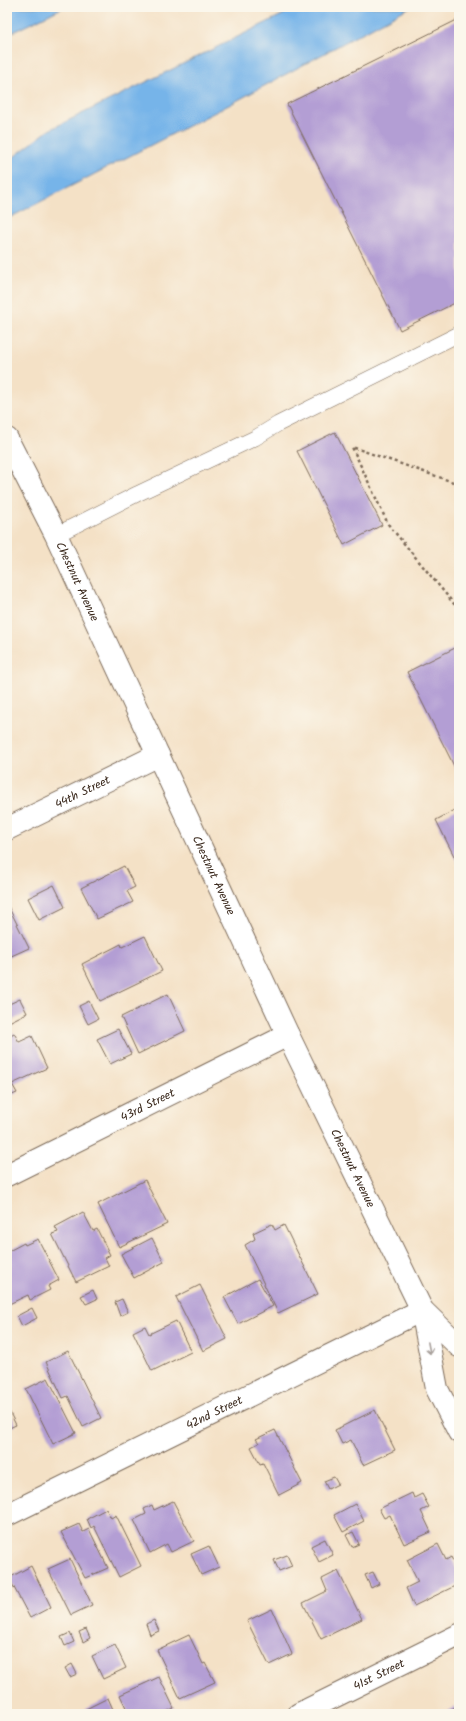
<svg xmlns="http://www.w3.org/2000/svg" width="466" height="1721" viewBox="0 0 466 1721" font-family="Kalam,sans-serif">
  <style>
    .water { fill: #76b4e9; stroke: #586f84 }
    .building { fill: #b39ed4 }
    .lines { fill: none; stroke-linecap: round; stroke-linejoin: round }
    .lane-casing { stroke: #7c6a59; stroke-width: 16 }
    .street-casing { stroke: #7c6a59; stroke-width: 24 }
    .secondary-casing { stroke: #7c6a59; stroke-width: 24 }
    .path { stroke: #7c6a59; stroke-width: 2.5; stroke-dasharray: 3 3; stroke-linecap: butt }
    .lane { stroke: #fff; stroke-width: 15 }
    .street { stroke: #fff; stroke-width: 22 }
    .secondary { stroke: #fff; stroke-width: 22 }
    .oneway { stroke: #a79f9a }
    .labels { text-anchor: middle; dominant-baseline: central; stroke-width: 3; stroke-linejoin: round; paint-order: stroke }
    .street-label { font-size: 12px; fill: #3b2a1e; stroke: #fbf7ec }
  </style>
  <rect width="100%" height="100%" fill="#fbf7ec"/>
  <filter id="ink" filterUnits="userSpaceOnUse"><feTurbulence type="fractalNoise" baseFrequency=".025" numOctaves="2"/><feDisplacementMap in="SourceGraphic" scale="8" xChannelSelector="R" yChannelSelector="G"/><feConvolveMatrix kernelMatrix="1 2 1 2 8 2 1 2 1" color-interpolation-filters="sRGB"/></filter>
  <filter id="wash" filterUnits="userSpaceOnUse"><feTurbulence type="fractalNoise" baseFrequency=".012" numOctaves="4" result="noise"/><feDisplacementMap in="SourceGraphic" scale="16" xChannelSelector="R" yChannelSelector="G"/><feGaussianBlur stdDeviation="0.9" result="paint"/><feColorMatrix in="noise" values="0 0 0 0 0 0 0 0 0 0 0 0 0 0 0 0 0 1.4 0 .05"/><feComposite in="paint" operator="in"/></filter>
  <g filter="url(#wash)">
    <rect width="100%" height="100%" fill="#f4e1c6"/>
    <g class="water">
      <polygon points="7,7 64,7 7,35"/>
      <polygon points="298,7 410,7 229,105 7,219 7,162 49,130"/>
    </g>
    <g id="blocks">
      <g class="building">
        <polygon points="459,19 459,301 400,330 287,104"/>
        <polygon points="335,432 382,525 344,545 297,451"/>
        <polygon points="459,646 459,776 407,672"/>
        <polygon points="459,808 459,863 458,864 436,820"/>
        <polygon points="124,866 135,887 127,891 133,902 97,919 81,888"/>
        <polygon points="54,885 65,907 39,920 28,898"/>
        <polygon points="7,904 29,948 7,958"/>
        <polygon points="145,936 162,971 100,1001 82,964 121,944 122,947"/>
        <polygon points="168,994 185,1031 138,1054 121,1017"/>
        <polygon points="20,999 27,1013 9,1022 7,1018 7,1005"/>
        <polygon points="89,1001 98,1019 88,1024 79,1006"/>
        <polygon points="118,1029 131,1054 110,1064 97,1039"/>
        <polygon points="14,1033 19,1042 32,1036 47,1068 12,1084 17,1093 7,1097 7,1037"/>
        <polygon points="145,1180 167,1224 119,1247 98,1204"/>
        <polygon points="83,1212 93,1231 97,1229 110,1255 105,1258 109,1266 76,1282 52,1234 58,1232 55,1227"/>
        <polygon points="272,1224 275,1230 284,1225 318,1294 278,1313 245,1245 255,1239 253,1233"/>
        <polygon points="152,1238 164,1262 134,1278 121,1254"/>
        <polygon points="38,1239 59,1280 48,1286 50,1290 30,1300 28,1295 7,1305 7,1252 24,1243 25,1245"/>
        <polygon points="258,1279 273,1306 238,1324 224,1297"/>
        <polygon points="200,1285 227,1339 203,1351 176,1297"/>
        <polygon points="93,1290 97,1299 86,1304 81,1296"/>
        <polygon points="122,1299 128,1312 120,1316 115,1302"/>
        <polygon points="32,1308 37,1318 22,1326 17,1316"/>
        <polygon points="176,1321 191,1352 152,1371 133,1332 145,1326 149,1334"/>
        <polygon points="68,1351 101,1418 83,1427 68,1396 63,1398 46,1362"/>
        <polygon points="48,1378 76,1433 53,1444 26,1389"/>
        <polygon points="7,1407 16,1425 7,1429"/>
        <polygon points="375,1410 395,1450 363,1465 351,1440 342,1444 335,1430"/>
        <polygon points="275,1430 302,1483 279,1495 263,1463 260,1464 251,1447 259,1443 256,1439"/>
        <polygon points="334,1477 338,1484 328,1489 324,1481"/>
        <polygon points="412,1493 414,1498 422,1494 429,1507 421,1511 431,1532 404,1544 390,1515 384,1518 379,1509"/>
        <polygon points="173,1501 194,1541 171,1552 167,1544 150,1553 134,1520 146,1514 144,1509 152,1505 154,1510"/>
        <polygon points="355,1504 364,1521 343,1532 334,1515"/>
        <polygon points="106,1509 111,1518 116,1515 141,1566 119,1577 94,1526 91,1528 87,1519"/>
        <polygon points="79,1524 83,1532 89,1529 108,1568 85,1578 61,1532"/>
        <polygon points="353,1532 359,1544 352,1547 346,1535"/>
        <polygon points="325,1539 333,1555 319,1562 311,1546"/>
        <polygon points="438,1544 446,1560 451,1557 459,1573 459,1584 414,1606 406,1588 418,1582 407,1560"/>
        <polygon points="209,1546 219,1567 201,1575 191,1554"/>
        <polygon points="287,1555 292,1566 279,1571 274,1560"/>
        <polygon points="70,1559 92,1605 71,1615 48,1569"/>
        <polygon points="31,1566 51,1607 30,1618 9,1578"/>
        <polygon points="338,1571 362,1619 321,1639 303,1603 327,1591 322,1579"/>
        <polygon points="373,1572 379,1584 371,1588 365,1575"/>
        <polygon points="272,1609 292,1654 269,1665 247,1621"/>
        <polygon points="154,1620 159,1631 150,1635 146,1624"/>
        <polygon points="86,1629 90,1638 83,1642 79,1632"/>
        <polygon points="70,1633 74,1642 65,1646 61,1637"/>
        <polygon points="189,1635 203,1664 205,1663 215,1682 180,1698 157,1650"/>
        <polygon points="115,1645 126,1668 103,1679 92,1656"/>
        <polygon points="72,1664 77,1674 70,1677 65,1668"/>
        <polygon points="159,1677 174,1708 162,1714 129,1714 120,1695"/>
        <polygon points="108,1698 115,1714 88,1714 86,1709"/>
        <polygon points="459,1705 459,1714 449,1714 448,1711"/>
      </g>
    </g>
  </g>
  <g filter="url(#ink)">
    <use href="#blocks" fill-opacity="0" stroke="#7c6a59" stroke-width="1"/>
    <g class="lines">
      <g class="lane-casing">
        <polyline id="lane" points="56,535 137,494 255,438 278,424 459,334"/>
      </g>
      <g class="street-casing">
        <g id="street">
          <path id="s1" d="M7 829 158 755"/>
          <path id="s2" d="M7 1175 288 1035"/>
          <path id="s3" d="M7 1515 422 1310"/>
        </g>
      </g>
      <g class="secondary-casing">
        <g id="secondary">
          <path id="s4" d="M7 439 56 535 288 1035 422 1310 437 1389 459 1432"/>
          <polyline points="422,1310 459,1346"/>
          <path id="s5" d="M299 1714 459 1635"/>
        </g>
      </g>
      <polyline class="path" points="459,484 352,447 388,524 459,610"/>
      <use href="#lane" class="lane"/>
      <use href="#street" class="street"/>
      <use href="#secondary" class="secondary"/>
    </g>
    <defs><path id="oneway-shaft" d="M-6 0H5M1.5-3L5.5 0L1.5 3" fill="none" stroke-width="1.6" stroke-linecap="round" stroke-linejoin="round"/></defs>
    <use class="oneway" href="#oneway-shaft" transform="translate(429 1348) rotate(79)"/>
  </g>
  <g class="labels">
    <g class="street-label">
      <text stroke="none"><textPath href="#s4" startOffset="159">Chestnut Avenue</textPath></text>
      <text stroke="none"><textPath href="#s1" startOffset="84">44th Street</textPath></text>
      <text stroke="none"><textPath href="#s4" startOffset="483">Chestnut Avenue</textPath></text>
      <text stroke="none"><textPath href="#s2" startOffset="157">43rd Street</textPath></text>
      <text stroke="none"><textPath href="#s4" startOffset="807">Chestnut Avenue</textPath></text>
      <text stroke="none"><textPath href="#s3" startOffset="231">42nd Street</textPath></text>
      <text stroke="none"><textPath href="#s5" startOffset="89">41st Street</textPath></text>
    </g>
  </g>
  <rect width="466" height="1721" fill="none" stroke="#fbf7ec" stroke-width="24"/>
</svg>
